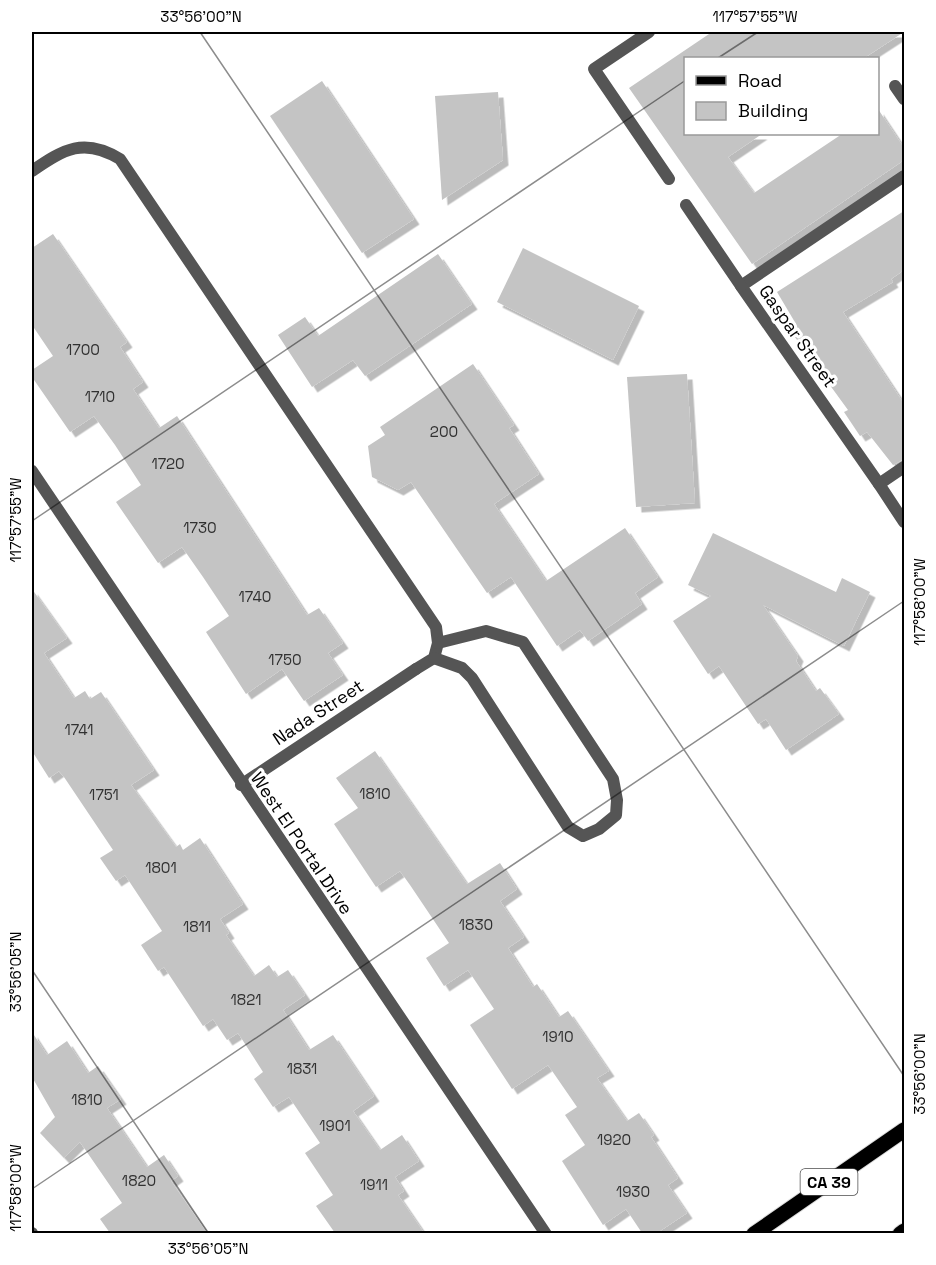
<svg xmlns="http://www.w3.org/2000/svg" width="936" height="1265" viewBox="0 0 936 1265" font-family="'Space Grotesk',sans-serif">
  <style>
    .building { fill: #c4c4c4; filter: url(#shadow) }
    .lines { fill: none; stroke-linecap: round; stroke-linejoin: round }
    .primary-casing { stroke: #dbdbdb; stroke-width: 17 }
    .lane { stroke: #555; stroke-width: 12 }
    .street { stroke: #555; stroke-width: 12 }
    .primary { stroke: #000; stroke-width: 15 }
    .ticks { fill: none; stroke: #000; stroke-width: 1.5; stroke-opacity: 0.45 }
    .labels { text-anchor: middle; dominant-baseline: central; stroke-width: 6; stroke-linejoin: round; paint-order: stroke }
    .number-label { font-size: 15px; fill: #313131 }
    .shield { fill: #fff; stroke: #4c4c4c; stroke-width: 1.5 }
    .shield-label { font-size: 16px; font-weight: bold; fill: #000 }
    .street-label { font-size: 18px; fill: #000; stroke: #fff }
    .neatline { fill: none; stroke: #000; stroke-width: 2 }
    .ticks-label { font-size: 15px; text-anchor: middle; fill: #000 }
  </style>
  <defs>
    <filter id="shadow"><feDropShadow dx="5.5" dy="5.5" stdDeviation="0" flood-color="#0004"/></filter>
  </defs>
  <rect width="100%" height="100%" fill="#fff"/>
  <g class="building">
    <polygon points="712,32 904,32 864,58 686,58 686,134 762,134 728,157 754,193 842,134 878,134 878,109 904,148 904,160 752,264 629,88"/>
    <polygon points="322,81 414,219 362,253 270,116"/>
    <polygon points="498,92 503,160 442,200 435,96"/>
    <polygon points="904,211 904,270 891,279 893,282 843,312 904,404 904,459 893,465 867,432 860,436 844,412 848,410 789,329 796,324 777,292"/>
    <polygon points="53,234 127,342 120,347 143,382 133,389 159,428 177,416 307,615 319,608 343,643 328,653 343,675 304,701 282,669 246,694 206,632 229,616 203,577 182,547 158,563 116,502 141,485 115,445 94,416 70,432 32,377 32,370 53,356 32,325 32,248"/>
    <polygon points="523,248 639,306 613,360 497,302"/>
    <polygon points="438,254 472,304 365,376 353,360 312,387 278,335 305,317 318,336"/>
    <polygon points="473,364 514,425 509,428 539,474 494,504 546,581 625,528 658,577 635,593 642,604 588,641 580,630 557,646 511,577 487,593 411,482 398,490 372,477 368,446 385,435 380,427"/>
    <polygon points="687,374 695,503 636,507 627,377"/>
    <polygon points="713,533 836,592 842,578 870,592 844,646 763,605 798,656 796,661 816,691 820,688 839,714 786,750 766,719 758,724 719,666 708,674 673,621 711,596 688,585"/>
    <polygon points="32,589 67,638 44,653 74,698 85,691 90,699 101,692 154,770 131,785 176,847 180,844 183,850 200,838 243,904 220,919 229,933 226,935 254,976 269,965 277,977 288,970 305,995 283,1010 309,1050 333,1035 374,1096 353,1111 380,1150 402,1135 419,1161 395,1177 404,1191 398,1195 424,1233 335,1233 316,1206 333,1195 305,1153 320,1143 289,1097 273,1107 254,1079 263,1072 238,1033 227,1040 213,1019 203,1026 164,967 158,971 141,945 162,931 125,875 116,881 100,858 113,850 64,777 59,771 49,778 32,751"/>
    <polygon points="375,751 467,884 500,863 517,889 500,901 524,937 508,948 533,987 537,984 559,1017 568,1011 609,1071 597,1078 627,1121 639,1113 654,1135 651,1137 678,1178 668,1185 687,1213 657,1233 642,1233 626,1209 603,1225 562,1161 585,1145 565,1115 577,1107 548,1065 512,1089 470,1025 494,1009 468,970 444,986 426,958 449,943 410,885 400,871 376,887 334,824 358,808 336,778"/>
    <polygon points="32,1032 47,1055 67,1041 88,1073 98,1066 121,1099 107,1108 147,1167 164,1155 178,1176 171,1181 207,1233 110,1233 100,1219 122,1203 80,1142 64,1158 40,1133 55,1117 32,1077"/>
  </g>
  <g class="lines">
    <g class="primary-casing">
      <g id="primary">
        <polyline points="754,1234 904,1130"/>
        <polyline points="900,1234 904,1231"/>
      </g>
    </g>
    <g class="lane">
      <polyline points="649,32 594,69 669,179"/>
      <path d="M32 171C64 149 84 137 120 159L436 627 438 643 434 658 416 669"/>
      <polyline points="434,658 462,668 472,678 568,827 583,836 599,829 616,815 617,800 613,779 523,642 486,631 438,643"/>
    </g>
    <g class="street">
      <polyline points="895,86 904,99"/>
      <polyline points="904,176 741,286 879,484 904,467"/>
      <polyline points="686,205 741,286"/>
      <polyline points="32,471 546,1234"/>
      <polyline points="879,484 904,522"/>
      <polyline points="241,785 416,669"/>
      <polyline points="32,1233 32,1234"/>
    </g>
    <use href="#primary" class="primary"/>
  </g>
  <path class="ticks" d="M200 32 904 1076M718 58 758 32M32 521 686 80M32 970 209 1234M32 1189 904 601"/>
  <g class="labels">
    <g class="number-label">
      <text x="83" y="349">1700</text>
      <text x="100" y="396">1710</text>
      <text x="444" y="431">200</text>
      <text x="168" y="463">1720</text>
      <text x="200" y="527">1730</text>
      <text x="255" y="596">1740</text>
      <text x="285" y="659">1750</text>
      <text x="79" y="729">1741</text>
      <text x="375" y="793">1810</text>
      <text x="104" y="794">1751</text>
      <text x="161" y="867">1801</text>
      <text x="476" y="924">1830</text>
      <text x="197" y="926">1811</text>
      <text x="246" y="999">1821</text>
      <text x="558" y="1036">1910</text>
      <text x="302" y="1068">1831</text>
      <text x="87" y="1099">1810</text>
      <text x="335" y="1125">1901</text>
      <text x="614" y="1139">1920</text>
      <text x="139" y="1180">1820</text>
      <text x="374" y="1184">1911</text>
      <text x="633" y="1191">1930</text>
    </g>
    <rect class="shield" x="800.5" y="1169" width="57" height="26" rx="4.5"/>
    <g class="shield-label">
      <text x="829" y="1182">CA 39</text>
    </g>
    <g class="street-label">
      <text transform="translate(798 336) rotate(55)">Gaspar Street</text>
      <text transform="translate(318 712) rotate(-33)">Nada Street</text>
      <text transform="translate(302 843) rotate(56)">West El Portal Drive</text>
    </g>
  </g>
  <rect width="936" height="1265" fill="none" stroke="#ffffff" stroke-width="66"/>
  <rect x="684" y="57" width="195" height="78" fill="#ffffff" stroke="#999999" stroke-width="1.5"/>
  <rect x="696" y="76" width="30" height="9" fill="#000000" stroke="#999999" stroke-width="1.5"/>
  <text x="738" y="87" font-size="18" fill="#000000">Road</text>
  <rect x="696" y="102" width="30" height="18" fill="#c4c4c4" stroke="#999999" stroke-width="1.5"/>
  <text x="738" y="117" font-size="18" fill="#000000">Building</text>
  <rect x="33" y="33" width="870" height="1199" class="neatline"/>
  <g class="ticks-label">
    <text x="201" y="22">33°56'00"N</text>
    <text x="755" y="22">117°57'55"W</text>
    <text transform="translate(16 520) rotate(-90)" y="5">117°57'55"W</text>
    <text transform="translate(920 602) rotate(-90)" y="5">117°58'00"W</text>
    <text transform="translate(16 972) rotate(-90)" y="5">33°56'05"N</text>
    <text transform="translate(920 1074) rotate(-90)" y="5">33°56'00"N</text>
    <text transform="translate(16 1188) rotate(-90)" y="5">117°58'00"W</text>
    <text x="208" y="1254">33°56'05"N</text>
  </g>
</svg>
